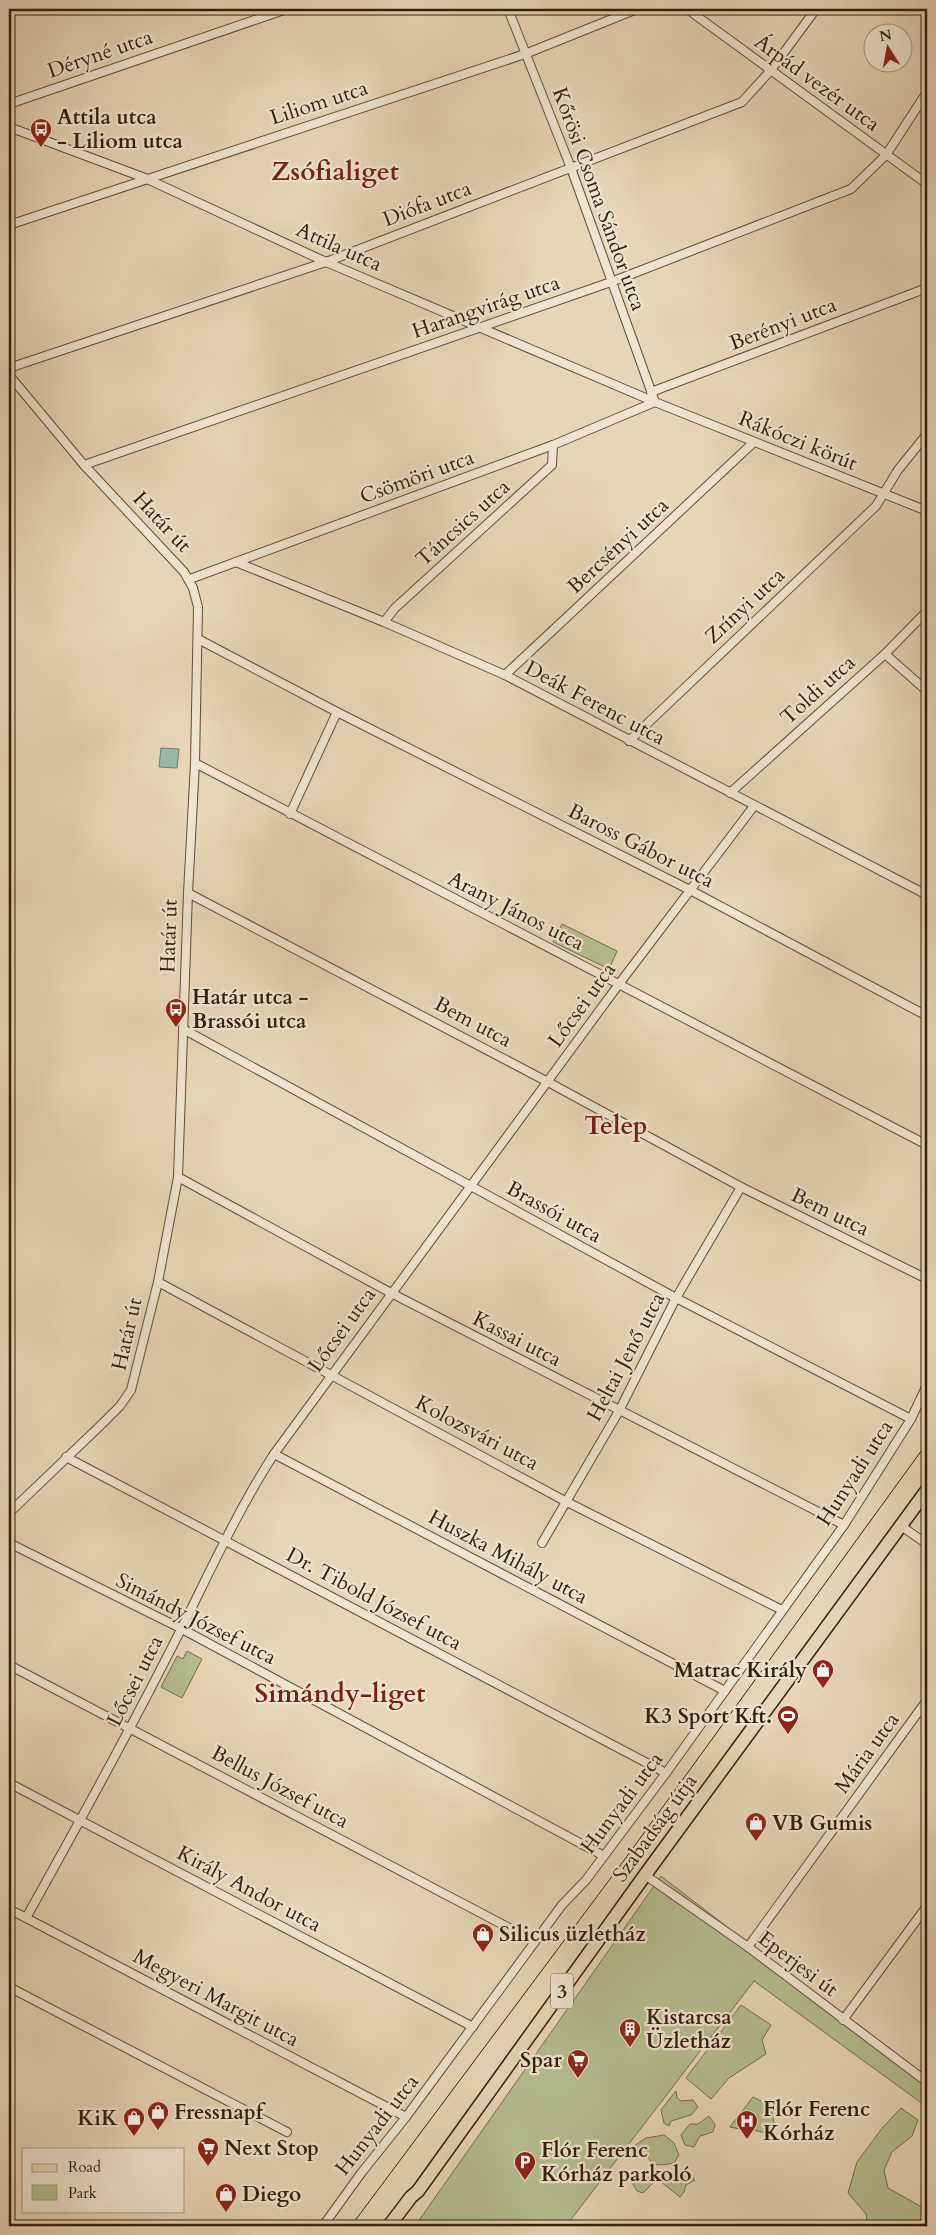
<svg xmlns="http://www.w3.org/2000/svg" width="936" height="2235" viewBox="0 0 936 2235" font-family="Cardo,serif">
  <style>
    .green { fill: #b4bd8f; stroke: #746e4d }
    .water { fill: #98b9aa; stroke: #707b6a }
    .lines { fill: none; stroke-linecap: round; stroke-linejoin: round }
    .minor-casing { stroke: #614c36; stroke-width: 10 }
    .primary-casing { stroke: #341e0b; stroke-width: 15 }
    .minor { stroke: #f0e4d0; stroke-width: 8 }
    .primary { stroke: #e8d5b7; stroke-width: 12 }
    .tram { stroke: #341e0b; stroke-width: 1 }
    .labels { text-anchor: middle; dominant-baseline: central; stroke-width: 4.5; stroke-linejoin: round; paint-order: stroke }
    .shield { fill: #f0e4d0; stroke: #6c5946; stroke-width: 1 }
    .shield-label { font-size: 20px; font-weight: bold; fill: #341e0b }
    .street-label { font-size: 21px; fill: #341e0b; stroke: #f0e4d0 }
    .poi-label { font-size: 21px; font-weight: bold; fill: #341e0b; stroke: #f0e4d0; text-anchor: start }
    .district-label { font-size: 26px; font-weight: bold; fill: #7a1f14; stroke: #f0e4d0 }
  </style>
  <rect width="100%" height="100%" fill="#e8d5b7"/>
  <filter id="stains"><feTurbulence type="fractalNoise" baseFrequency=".004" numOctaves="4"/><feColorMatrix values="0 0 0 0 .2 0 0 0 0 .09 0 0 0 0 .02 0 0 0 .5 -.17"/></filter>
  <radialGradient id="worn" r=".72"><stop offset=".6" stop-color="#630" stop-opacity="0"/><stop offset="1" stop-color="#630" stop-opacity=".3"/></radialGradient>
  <g class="green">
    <polygon points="562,924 617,951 609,969 553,942"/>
    <polygon points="187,1651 202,1659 182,1698 161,1687 177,1656 183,1659"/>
    <polygon points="661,1876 927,2081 927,2107 754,1981 566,2226 415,2226"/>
    <polygon points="741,2005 771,2025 762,2040 766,2054 729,2078 711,2099 686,2078"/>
    <polygon points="676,2091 677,2098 681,2101 693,2100 698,2107 691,2115 671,2121 669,2126 664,2123 661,2110"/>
    <path d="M753 2097C770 2105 773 2108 774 2127L767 2133 757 2131 746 2126 740 2129 730 2127Z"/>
    <polygon points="901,2108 918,2120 912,2136 892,2152 884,2170 888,2188 927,2210 927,2226 868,2226 866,2214 848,2193 857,2162 883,2127"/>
    <polygon points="709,2116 715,2125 713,2132 700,2136 694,2147 685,2145 681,2135 690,2124 698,2124"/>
    <path d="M664 2135 674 2143 679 2155 674 2163C657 2166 651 2168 645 2149L636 2151 634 2146 646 2138Z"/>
    <polygon points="687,2171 695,2180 686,2185 684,2192 680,2197 661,2182 656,2180 643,2193 637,2191 632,2183 635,2178 645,2179 657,2173 670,2175"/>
  </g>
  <polygon class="water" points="161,748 179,749 177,768 159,767"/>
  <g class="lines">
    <g class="minor-casing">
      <g id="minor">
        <polyline points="508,9 571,168 655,402"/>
        <polyline points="687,9 927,184"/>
        <polyline points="9,104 287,9"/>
        <polyline points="9,127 145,178 326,262 655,402 927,511"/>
        <polyline points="9,225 525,54 637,9"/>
        <polyline points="9,368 326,262 742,102 771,70 816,9"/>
        <polyline points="9,375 84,465 184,572 193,588 198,607 195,763 188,893 178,1177 158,1282 131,1390 120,1406 103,1423 9,1513"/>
        <polyline points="651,392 927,288"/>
        <polyline points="84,465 611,282 851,189 886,155 927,92"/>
        <polyline points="236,562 384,622 505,675 927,895"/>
        <polyline points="190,579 553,445 655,402"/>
        <polyline points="384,622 395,608 552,465 553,445"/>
        <polyline points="198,639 337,712 690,890 927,1016"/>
        <polyline points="885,654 927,691"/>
        <polyline points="505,675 754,442"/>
        <polyline points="629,741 876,506 898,470 927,434"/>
        <polyline points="195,763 927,1145"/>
        <polyline points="730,793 885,654 927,611"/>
        <polyline points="290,814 337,712"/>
        <polyline points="188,893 548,1082 741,1187 927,1279"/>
        <polyline points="183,1029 676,1298 911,1419"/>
        <polyline points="178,1177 391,1293 844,1525"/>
        <polyline points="158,1282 565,1501 782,1610"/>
        <polyline points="274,1454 725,1691"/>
        <polyline points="66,1457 666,1773"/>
        <polyline points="901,1526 927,1544"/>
        <polyline points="9,1543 182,1629 604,1856"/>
        <polyline points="542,1543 619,1411 676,1298 741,1187"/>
        <polyline points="9,1665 534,1941"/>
        <polyline points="9,1783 473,2027"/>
        <polyline points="645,1875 748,1947 927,2082"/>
        <polyline points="9,1909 406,2117"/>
        <path d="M26 1918C75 1830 124 1742 170 1651 204 1585 234 1516 274 1454L619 984 754 806"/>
        <polyline points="748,1947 927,1700"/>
        <polyline points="9,1987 287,2132"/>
        <polyline points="843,2020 927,1906"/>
        <polyline points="323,2226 362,2172 406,2117 562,1905 586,1880 666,1773 844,1525 911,1419 927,1385"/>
      </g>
    </g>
    <g class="primary-casing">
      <polyline id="primary" points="389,2226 411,2197 418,2191 645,1875 927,1490"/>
    </g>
    <use href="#minor" class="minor"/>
    <use href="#primary" class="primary"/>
    <polyline class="tram" points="351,2226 625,1859 927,1443"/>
  </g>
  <defs>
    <g id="bus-pin" transform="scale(1.125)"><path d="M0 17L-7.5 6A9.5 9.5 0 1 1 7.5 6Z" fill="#8f2418" stroke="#f0e4d0"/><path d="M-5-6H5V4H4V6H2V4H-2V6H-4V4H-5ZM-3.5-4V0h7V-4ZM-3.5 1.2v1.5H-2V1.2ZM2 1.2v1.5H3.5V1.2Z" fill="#fff"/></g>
    <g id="shop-pin" transform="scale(1.125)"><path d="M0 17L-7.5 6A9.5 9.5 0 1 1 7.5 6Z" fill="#8f2418" stroke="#f0e4d0"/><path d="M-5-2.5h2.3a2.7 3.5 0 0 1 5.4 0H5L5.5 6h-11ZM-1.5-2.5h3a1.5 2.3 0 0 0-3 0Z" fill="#fff"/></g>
    <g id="stadium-pin" transform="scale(1.125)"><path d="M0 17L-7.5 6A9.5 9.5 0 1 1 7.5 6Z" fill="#8f2418" stroke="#f0e4d0"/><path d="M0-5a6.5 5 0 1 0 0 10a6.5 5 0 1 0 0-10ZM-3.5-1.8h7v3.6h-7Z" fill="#fff"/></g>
    <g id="building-pin" transform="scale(1.125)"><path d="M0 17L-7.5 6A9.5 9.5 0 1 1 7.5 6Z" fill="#8f2418" stroke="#f0e4d0"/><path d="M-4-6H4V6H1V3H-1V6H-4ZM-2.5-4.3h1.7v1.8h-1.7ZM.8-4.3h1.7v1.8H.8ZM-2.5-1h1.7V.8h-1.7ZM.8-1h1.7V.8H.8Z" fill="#fff"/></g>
    <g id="supermarket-pin" transform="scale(1.125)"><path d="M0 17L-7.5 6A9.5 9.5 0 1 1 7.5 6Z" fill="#8f2418" stroke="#f0e4d0"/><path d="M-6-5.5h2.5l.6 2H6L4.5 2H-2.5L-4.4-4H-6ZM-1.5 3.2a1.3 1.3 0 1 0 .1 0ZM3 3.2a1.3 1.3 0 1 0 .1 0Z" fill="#fff"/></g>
    <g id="hospital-pin" transform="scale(1.125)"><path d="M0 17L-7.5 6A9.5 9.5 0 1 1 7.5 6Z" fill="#8f2418" stroke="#f0e4d0"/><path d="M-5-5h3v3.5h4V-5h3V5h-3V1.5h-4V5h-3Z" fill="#fff"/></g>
    <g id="parking-pin" transform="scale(1.125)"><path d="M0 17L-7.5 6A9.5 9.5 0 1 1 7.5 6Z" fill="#8f2418" stroke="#f0e4d0"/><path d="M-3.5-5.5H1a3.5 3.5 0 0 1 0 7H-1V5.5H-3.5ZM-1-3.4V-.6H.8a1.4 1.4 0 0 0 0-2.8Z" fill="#fff"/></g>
  </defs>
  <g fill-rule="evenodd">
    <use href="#bus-pin" x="41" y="129"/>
    <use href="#bus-pin" x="176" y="1009"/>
    <use href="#shop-pin" x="823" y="1670"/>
    <use href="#stadium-pin" x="788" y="1716"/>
    <use href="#shop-pin" x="756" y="1823"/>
    <use href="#shop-pin" x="483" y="1934"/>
    <use href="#building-pin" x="630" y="2029"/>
    <use href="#supermarket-pin" x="578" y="2060"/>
    <use href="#shop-pin" x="158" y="2112"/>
    <use href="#shop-pin" x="134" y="2118"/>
    <use href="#hospital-pin" x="747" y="2121"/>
    <use href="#supermarket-pin" x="208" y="2148"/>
    <use href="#parking-pin" x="525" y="2162"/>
    <use href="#shop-pin" x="226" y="2194"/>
  </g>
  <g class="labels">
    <rect class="shield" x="551" y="1973.5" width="22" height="35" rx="4"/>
    <g class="shield-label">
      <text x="562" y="1991">3</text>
    </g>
    <g class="street-label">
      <text transform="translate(100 54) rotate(-19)">Déryné utca</text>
      <text transform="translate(817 83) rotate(36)">Árpád vezér utca</text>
      <text transform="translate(319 103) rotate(-18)">Liliom utca</text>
      <text transform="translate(599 199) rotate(70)">Kőrösi Csoma Sándor utca</text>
      <text transform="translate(427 204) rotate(-21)">Diófa utca</text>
      <text transform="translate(339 247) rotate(24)">Attila utca</text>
      <text transform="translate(486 307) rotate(-19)">Harangvirág utca</text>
      <text transform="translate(783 324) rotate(-21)">Berényi utca</text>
      <text transform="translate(798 441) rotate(22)">Rákóczi körút</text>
      <text transform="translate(417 477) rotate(-20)">Csömöri utca</text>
      <text transform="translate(162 522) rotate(47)">Határ út</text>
      <text transform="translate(463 523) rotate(-42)">Táncsics utca</text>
      <text transform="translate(618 546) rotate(-43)">Bercsényi utca</text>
      <text transform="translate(745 606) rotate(-43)">Zrínyi utca</text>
      <text transform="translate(818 690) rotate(-42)">Toldi utca</text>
      <text transform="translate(595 703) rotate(28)">Deák Ferenc utca</text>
      <text transform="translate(641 846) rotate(27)">Baross Gábor utca</text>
      <text transform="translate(516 911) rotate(27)">Arany János utca</text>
      <text transform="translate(169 936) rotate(-88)">Határ út</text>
      <text transform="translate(582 1005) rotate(-54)">Lőcsei utca</text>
      <text transform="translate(473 1022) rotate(28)">Bem utca</text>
      <text transform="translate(554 1212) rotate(29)">Brassói utca</text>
      <text transform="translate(830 1212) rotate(26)">Bem utca</text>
      <text transform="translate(342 1330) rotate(-54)">Lőcsei utca</text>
      <text transform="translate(127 1334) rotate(-77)">Határ út</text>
      <text transform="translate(517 1339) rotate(27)">Kassai utca</text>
      <text transform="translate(626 1357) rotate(-62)">Heltai Jenő utca</text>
      <text transform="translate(477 1433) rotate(28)">Kolozsvári utca</text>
      <text transform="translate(855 1473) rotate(-57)">Hunyadi utca</text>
      <text transform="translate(508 1557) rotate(28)">Huszka Mihály utca</text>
      <text transform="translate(374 1599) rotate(28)">Dr. Tibold József utca</text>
      <text transform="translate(196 1619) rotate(27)">Simándy József utca</text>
      <text transform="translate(135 1681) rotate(-63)">Lőcsei utca</text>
      <text transform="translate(867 1753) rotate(-54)">Mária utca</text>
      <text transform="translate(280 1787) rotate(28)">Bellus József utca</text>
      <text transform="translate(622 1803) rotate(-53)">Hunyadi utca</text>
      <text transform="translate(655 1828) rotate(-54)">Szabadság útja</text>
      <text transform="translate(249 1889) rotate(28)">Király Andor utca</text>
      <text transform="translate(798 1964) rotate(37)">Eperjesi út</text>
      <text transform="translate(216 1998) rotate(28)">Megyeri Margit utca</text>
      <text transform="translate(377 2125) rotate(-52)">Hunyadi utca</text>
    </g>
    <g class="poi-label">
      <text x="57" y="117">Attila utca<tspan x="57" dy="24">- Liliom utca</tspan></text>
      <text x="192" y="997">Határ utca -<tspan x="192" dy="24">Brassói utca</tspan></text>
      <text x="807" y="1670" text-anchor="end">Matrac Király</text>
      <text x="772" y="1716" text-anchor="end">K3 Sport Kft.</text>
      <text x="772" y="1823">VB Gumis</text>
      <text x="499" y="1934">Silicus üzletház</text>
      <text x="646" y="2017">Kistarcsa<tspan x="646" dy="24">Üzletház</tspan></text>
      <text x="562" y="2060" text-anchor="end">Spar</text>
      <text x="763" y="2109">Flór Ferenc<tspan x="763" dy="24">Kórház</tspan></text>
      <text x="174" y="2112">Fressnapf</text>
      <text x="118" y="2118" text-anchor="end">KiK</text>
      <text x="224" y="2148">Next Stop</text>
      <text x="541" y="2150">Flór Ferenc<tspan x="541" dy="24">Kórház parkoló</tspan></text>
      <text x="242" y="2194">Diego</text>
    </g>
    <g class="district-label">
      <text x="335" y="171">Zsófialiget</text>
      <text x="616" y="1125">Telep</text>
      <text x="340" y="1693">Simándy-liget</text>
    </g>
  </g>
  <rect width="936" height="2235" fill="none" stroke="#e8d5b7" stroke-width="30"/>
  <rect x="10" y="10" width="916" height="2215" fill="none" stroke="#341e0b" stroke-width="2.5"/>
  <rect x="15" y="15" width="906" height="2205" fill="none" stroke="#341e0b"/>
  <rect x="22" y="2148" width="162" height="65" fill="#f0e4d0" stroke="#a59581"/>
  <rect x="32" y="2164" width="25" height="8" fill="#e8d5b7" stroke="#a59581"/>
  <text x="68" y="2172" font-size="15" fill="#341e0b">Road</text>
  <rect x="32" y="2185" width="25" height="15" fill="#b4bd8f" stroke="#a59581"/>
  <text x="68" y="2198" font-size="15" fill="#341e0b">Park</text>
  <g transform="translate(888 48) rotate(349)"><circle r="24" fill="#f0e4d0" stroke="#a59581"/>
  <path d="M0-4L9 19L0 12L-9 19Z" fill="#8f2418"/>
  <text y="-8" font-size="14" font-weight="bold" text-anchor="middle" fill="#341e0b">N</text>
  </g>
  <rect width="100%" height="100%" filter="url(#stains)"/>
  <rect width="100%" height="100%" fill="url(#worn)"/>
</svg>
